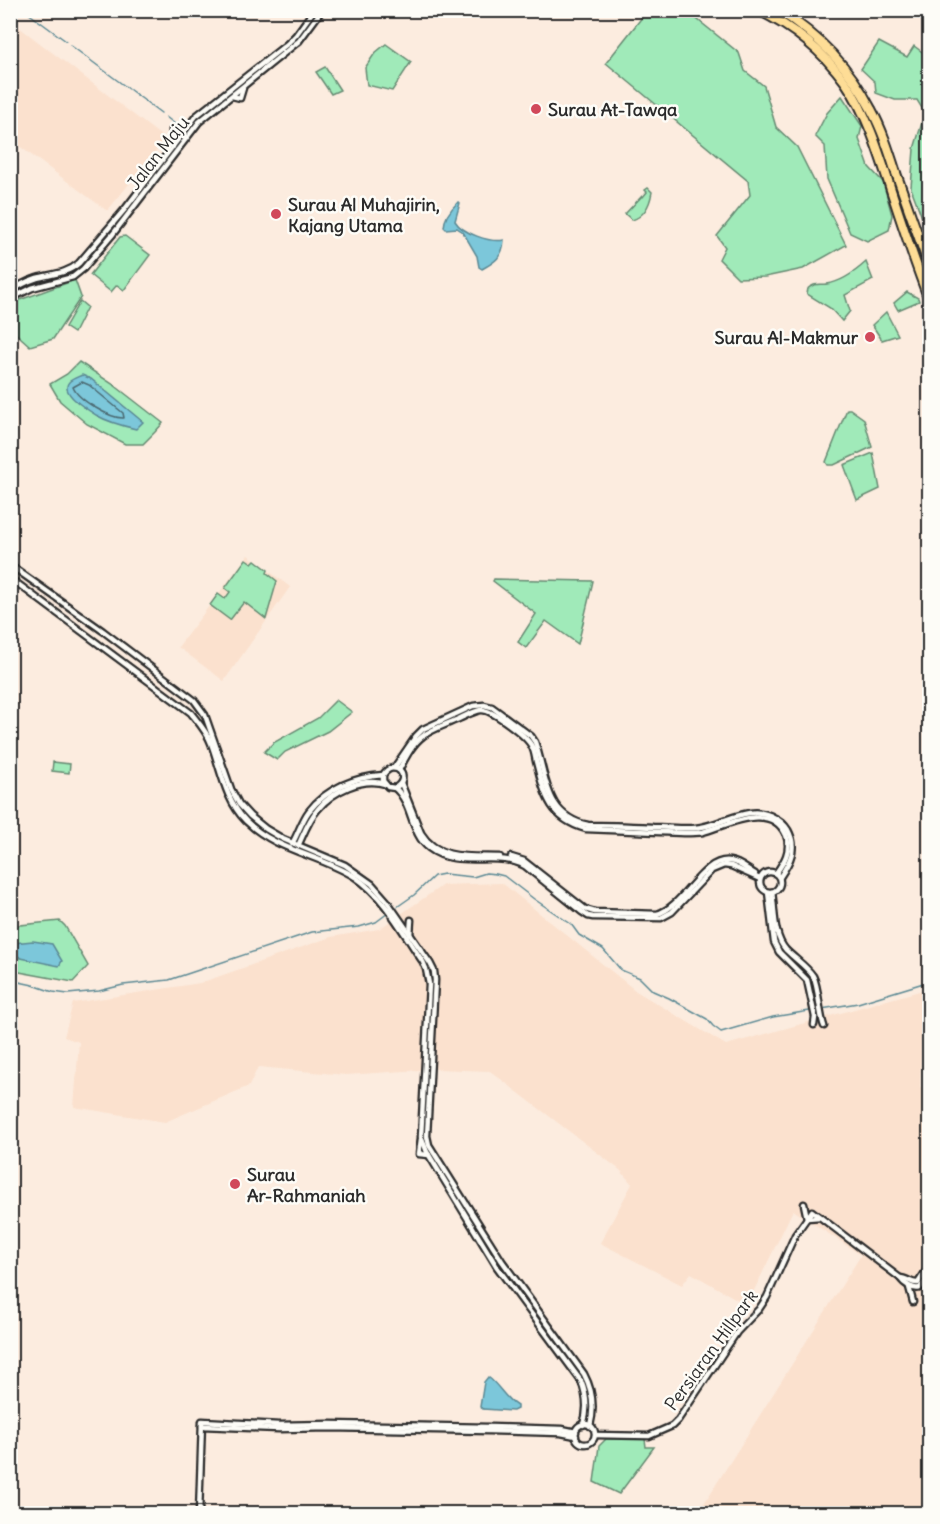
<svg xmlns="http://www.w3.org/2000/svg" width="940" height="1524" viewBox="0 0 940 1524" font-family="Delius,sans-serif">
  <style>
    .built { fill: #fbe1ce }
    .green { fill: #a0eab9; stroke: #668a72; stroke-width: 1.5 }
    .water { fill: #7bc7da; stroke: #5b8994; stroke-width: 1.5 }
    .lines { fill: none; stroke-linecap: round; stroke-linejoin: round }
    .shore { stroke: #4b6971; stroke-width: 1.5 }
    .stream { stroke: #5b8994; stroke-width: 1.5 }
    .tertiary-casing { stroke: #2b2b2b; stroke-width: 9 }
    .motorway-casing { stroke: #2b2b2b; stroke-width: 12 }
    .tertiary { stroke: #fdfcf7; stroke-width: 4.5 }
    .motorway { stroke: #fedd96; stroke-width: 8 }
    .poi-dot { fill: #d1495b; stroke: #fdfcf7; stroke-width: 2 }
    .labels { text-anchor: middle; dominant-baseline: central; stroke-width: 5; stroke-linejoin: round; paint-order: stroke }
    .poi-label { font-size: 18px; font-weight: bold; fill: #2b2b2b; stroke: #fdfcf7; text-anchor: start }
    .street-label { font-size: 18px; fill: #2b2b2b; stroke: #fdfcf7 }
  </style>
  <rect width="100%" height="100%" fill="#fcecdf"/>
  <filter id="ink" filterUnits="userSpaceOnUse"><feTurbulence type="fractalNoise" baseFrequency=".0167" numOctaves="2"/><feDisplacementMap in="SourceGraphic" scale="12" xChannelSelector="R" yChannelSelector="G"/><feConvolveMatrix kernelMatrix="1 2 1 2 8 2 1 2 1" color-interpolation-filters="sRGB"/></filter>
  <g filter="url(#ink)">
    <g class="built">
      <polygon points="11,21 164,138 164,141 108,210 106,210 11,140"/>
      <polygon points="248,555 290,587 224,681 178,647"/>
      <polygon points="502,883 636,991 726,1045 923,990 920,1087 930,1088 929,1513 698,1513 861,1255 793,1210 747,1305 691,1273 682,1285 600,1243 632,1184 620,1170 490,1071 435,1069 346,1075 258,1067 249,1086 165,1122 74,1107 79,1042 64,1037 73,1003 200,983 331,937 379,929 443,885"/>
    </g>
    <g class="green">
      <polygon points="647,11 698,11 693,16 739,53 745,71 764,86 776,127 797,147 846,245 803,269 765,277 738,278 719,259 725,247 717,236 750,195 748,181 606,63"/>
      <polygon points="879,42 907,57 914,46 929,57 930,217 923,220 911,188 914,149 925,113 917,100 895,100 876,93 875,82 861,69"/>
      <polygon points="386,44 411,62 392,91 367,85 365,68 375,53"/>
      <polygon points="325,67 340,90 331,94 316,72"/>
      <polygon points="842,96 862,126 859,139 869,167 883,182 892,215 889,230 867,241 850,233 827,179 825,146 815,136 827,113"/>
      <path d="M648 188 652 192C650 204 645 216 632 220L625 214 642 196 643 197 647 192 645 190Z"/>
      <polygon points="125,236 150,255 124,290 117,285 111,292 90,275 120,237"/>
      <path d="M866 262 873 280 845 295 850 311 842 321 830 308 807 294C808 289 807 288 812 286 816 283 822 285 827 284 841 282 855 272 866 262Z"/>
      <polygon points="75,280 81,297 53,339 30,346 11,329 11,315 14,302"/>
      <polygon points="907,292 918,298 919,301 898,310 894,303"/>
      <polygon points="80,301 87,307 74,333 65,327"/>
      <polygon points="886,312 898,335 882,340 872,325"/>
      <polygon points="79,362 114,385 163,423 155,432 143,444 125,444 87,424 60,401 50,384 67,374"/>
      <polygon points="847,409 850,409 864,419 872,447 834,465 828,465 826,462"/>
      <polygon points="873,453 880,489 857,500 844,465"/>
      <polygon points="246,559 252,563 255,560 268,570 267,573 277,581 266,619 244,602 230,620 210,605 218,594 225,599 230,592 225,588"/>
      <polygon points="494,579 593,581 578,644 546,621 526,648 518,642 536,614 493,581"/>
      <polygon points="336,700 352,712 328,731 285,752 277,760 264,752 273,743 318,718"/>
      <polygon points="53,762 70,764 69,773 52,771"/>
      <polygon points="60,921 65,926 88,966 73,982 14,971 11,968 10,926"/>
      <polygon points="606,1439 645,1439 646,1447 654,1447 619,1494 594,1482 599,1446"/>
    </g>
    <g class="water">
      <path d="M458 202 460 203 455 221C462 233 490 243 504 240 503 257 495 262 482 269L479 267 477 256 463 232 457 228 446 229 444 227C444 218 452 208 458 202Z"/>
      <path d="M82 375 91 379 143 422 136 429C123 426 108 422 96 415 88 410 59 393 69 382 72 379 78 377 82 375Z"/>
      <polygon points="33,941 52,944 62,961 59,966 21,958 11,951 11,945 13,943"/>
      <path d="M488 1377C499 1385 505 1399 517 1406V1409L513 1411 483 1409 480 1407 484 1382Z"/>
    </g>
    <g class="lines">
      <path class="shore" d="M82 382 89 385 123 413 124 418C111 419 78 400 73 387Z"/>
      <g class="stream">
        <polyline points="24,10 66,41"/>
        <polyline points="70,45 161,113"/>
        <polyline points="166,117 175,124"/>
        <polyline points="394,909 414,895 434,876 444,874 473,877 486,873 496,874 504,876 534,899 571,924 579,935 603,949 621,970 640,978 653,991 669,998 707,1019 713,1026 721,1032 773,1017 858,1003 930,981"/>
        <polyline points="10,980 33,985 53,992 68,994 99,991 123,985 169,980 312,932 359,927 376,922 388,913"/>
      </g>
      <g class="tertiary-casing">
        <g id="tertiary">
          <polyline points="232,96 240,98 243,88"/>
          <polyline points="172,130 173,147"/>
          <polyline points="173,131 188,127"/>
          <path d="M10 292C18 286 28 281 37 278 52 274 67 274 79 263L125 209 196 116 287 44 296 35 314 10"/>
          <polyline points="10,299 32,288 73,277 83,269 113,234 199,122 299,41 322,10"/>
          <path d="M10 565 103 631 194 700 205 715 231 789 239 804 250 816 266 829 283 839 345 865 372 884 387 901 430 963 434 971 435 980 427 1136 429 1145 502 1261 584 1374C593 1391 595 1407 590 1426"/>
          <path d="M10 578 191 713C198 722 207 732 211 743 221 770 225 800 246 821 276 851 320 855 355 877 385 897 403 933 423 962L426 969 429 984 421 1137 427 1152 497 1267 581 1381C587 1396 588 1411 583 1425"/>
          <path d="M394 768 416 736 423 729 473 706 484 705 492 707 531 736 535 742C547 776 544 816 588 825 610 825 632 826 653 827 667 827 681 829 695 828 722 826 749 802 775 818 781 821 785 825 788 830 798 848 790 862 780 877"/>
          <path d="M399 770C405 759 412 744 423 736 432 729 445 725 456 720 464 717 473 711 481 710 492 709 528 737 532 747 535 752 535 759 537 765 545 797 551 819 586 829L684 833C691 833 697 833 703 832 728 825 771 801 786 835 792 850 784 862 776 873"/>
          <path d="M401 783 421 833C438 861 471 856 500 857"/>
          <path d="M395 788C413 804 410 833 429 848 457 870 498 850 525 866L582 912 588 916 593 917 661 918 672 912 712 870 724 865 731 866 760 879"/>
          <path d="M292 844C298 834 302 820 309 811 327 788 355 777 383 775 394 758 413 777 395 788L388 787 383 781V775"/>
          <path d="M298 846C304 833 309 819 318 809 333 791 362 777 385 784"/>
          <path d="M511 857 524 861 585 909 595 912 657 914C684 907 702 857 730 861 739 862 748 870 755 874"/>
          <circle cx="770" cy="882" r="10"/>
          <polyline points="768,892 774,942 779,952 807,980 815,1017 814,1025"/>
          <path d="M772 892C775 910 773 936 786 950 795 959 806 966 813 976 819 987 819 1013 824 1026"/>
          <polyline points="410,935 411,920"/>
          <polyline points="421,1139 419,1154 429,1155"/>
          <polyline points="804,1204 807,1218 820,1217"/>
          <path d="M900 1278C907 1278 912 1284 918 1283L930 1265"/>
          <polyline points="909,1287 913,1302"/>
          <circle cx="585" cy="1434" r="10"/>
          <polyline points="202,1426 279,1429 330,1428 489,1431 561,1433 576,1436"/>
          <path d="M595 1435 649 1436 672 1426 678 1420 737 1332 759 1309 767 1297 795 1235 812 1211 900 1278C904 1284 913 1290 920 1288L930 1275"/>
          <polyline points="199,1514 202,1421 279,1425 330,1424 490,1427 562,1429 576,1432"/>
        </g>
      </g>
      <g class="motorway-casing">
        <g id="motorway">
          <path d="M758 10C794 28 822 50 846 83 868 115 880 156 892 193 904 230 916 266 930 302"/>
          <path d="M778 10C817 34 850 68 871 109 882 129 889 151 896 173 907 204 918 236 930 268"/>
        </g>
      </g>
      <use href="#tertiary" class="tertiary"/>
      <use href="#motorway" class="motorway"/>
    </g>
  </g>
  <g class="poi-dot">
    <circle cx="536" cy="109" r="6"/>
    <circle cx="276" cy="214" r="6"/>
    <circle cx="870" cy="337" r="6"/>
    <circle cx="235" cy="1184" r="6"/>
  </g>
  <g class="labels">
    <g class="poi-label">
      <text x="548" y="109">Surau At-Tawqa</text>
      <text x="288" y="204">Surau Al Muhajirin,<tspan x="288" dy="21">Kajang Utama</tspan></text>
      <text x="858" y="337" text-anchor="end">Surau Al-Makmur</text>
      <text x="247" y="1174">Surau<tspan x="247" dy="21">Ar-Rahmaniah</tspan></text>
    </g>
    <g class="street-label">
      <text transform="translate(158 153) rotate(-52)">Jalan Maju</text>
      <text transform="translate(711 1350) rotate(-54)">Persiaran Hillpark</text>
    </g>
  </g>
  <rect width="940" height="1524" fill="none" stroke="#fdfcf7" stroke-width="36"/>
  <rect x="18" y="18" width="904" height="1488" fill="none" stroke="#2b2b2b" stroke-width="2" filter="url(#ink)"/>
</svg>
